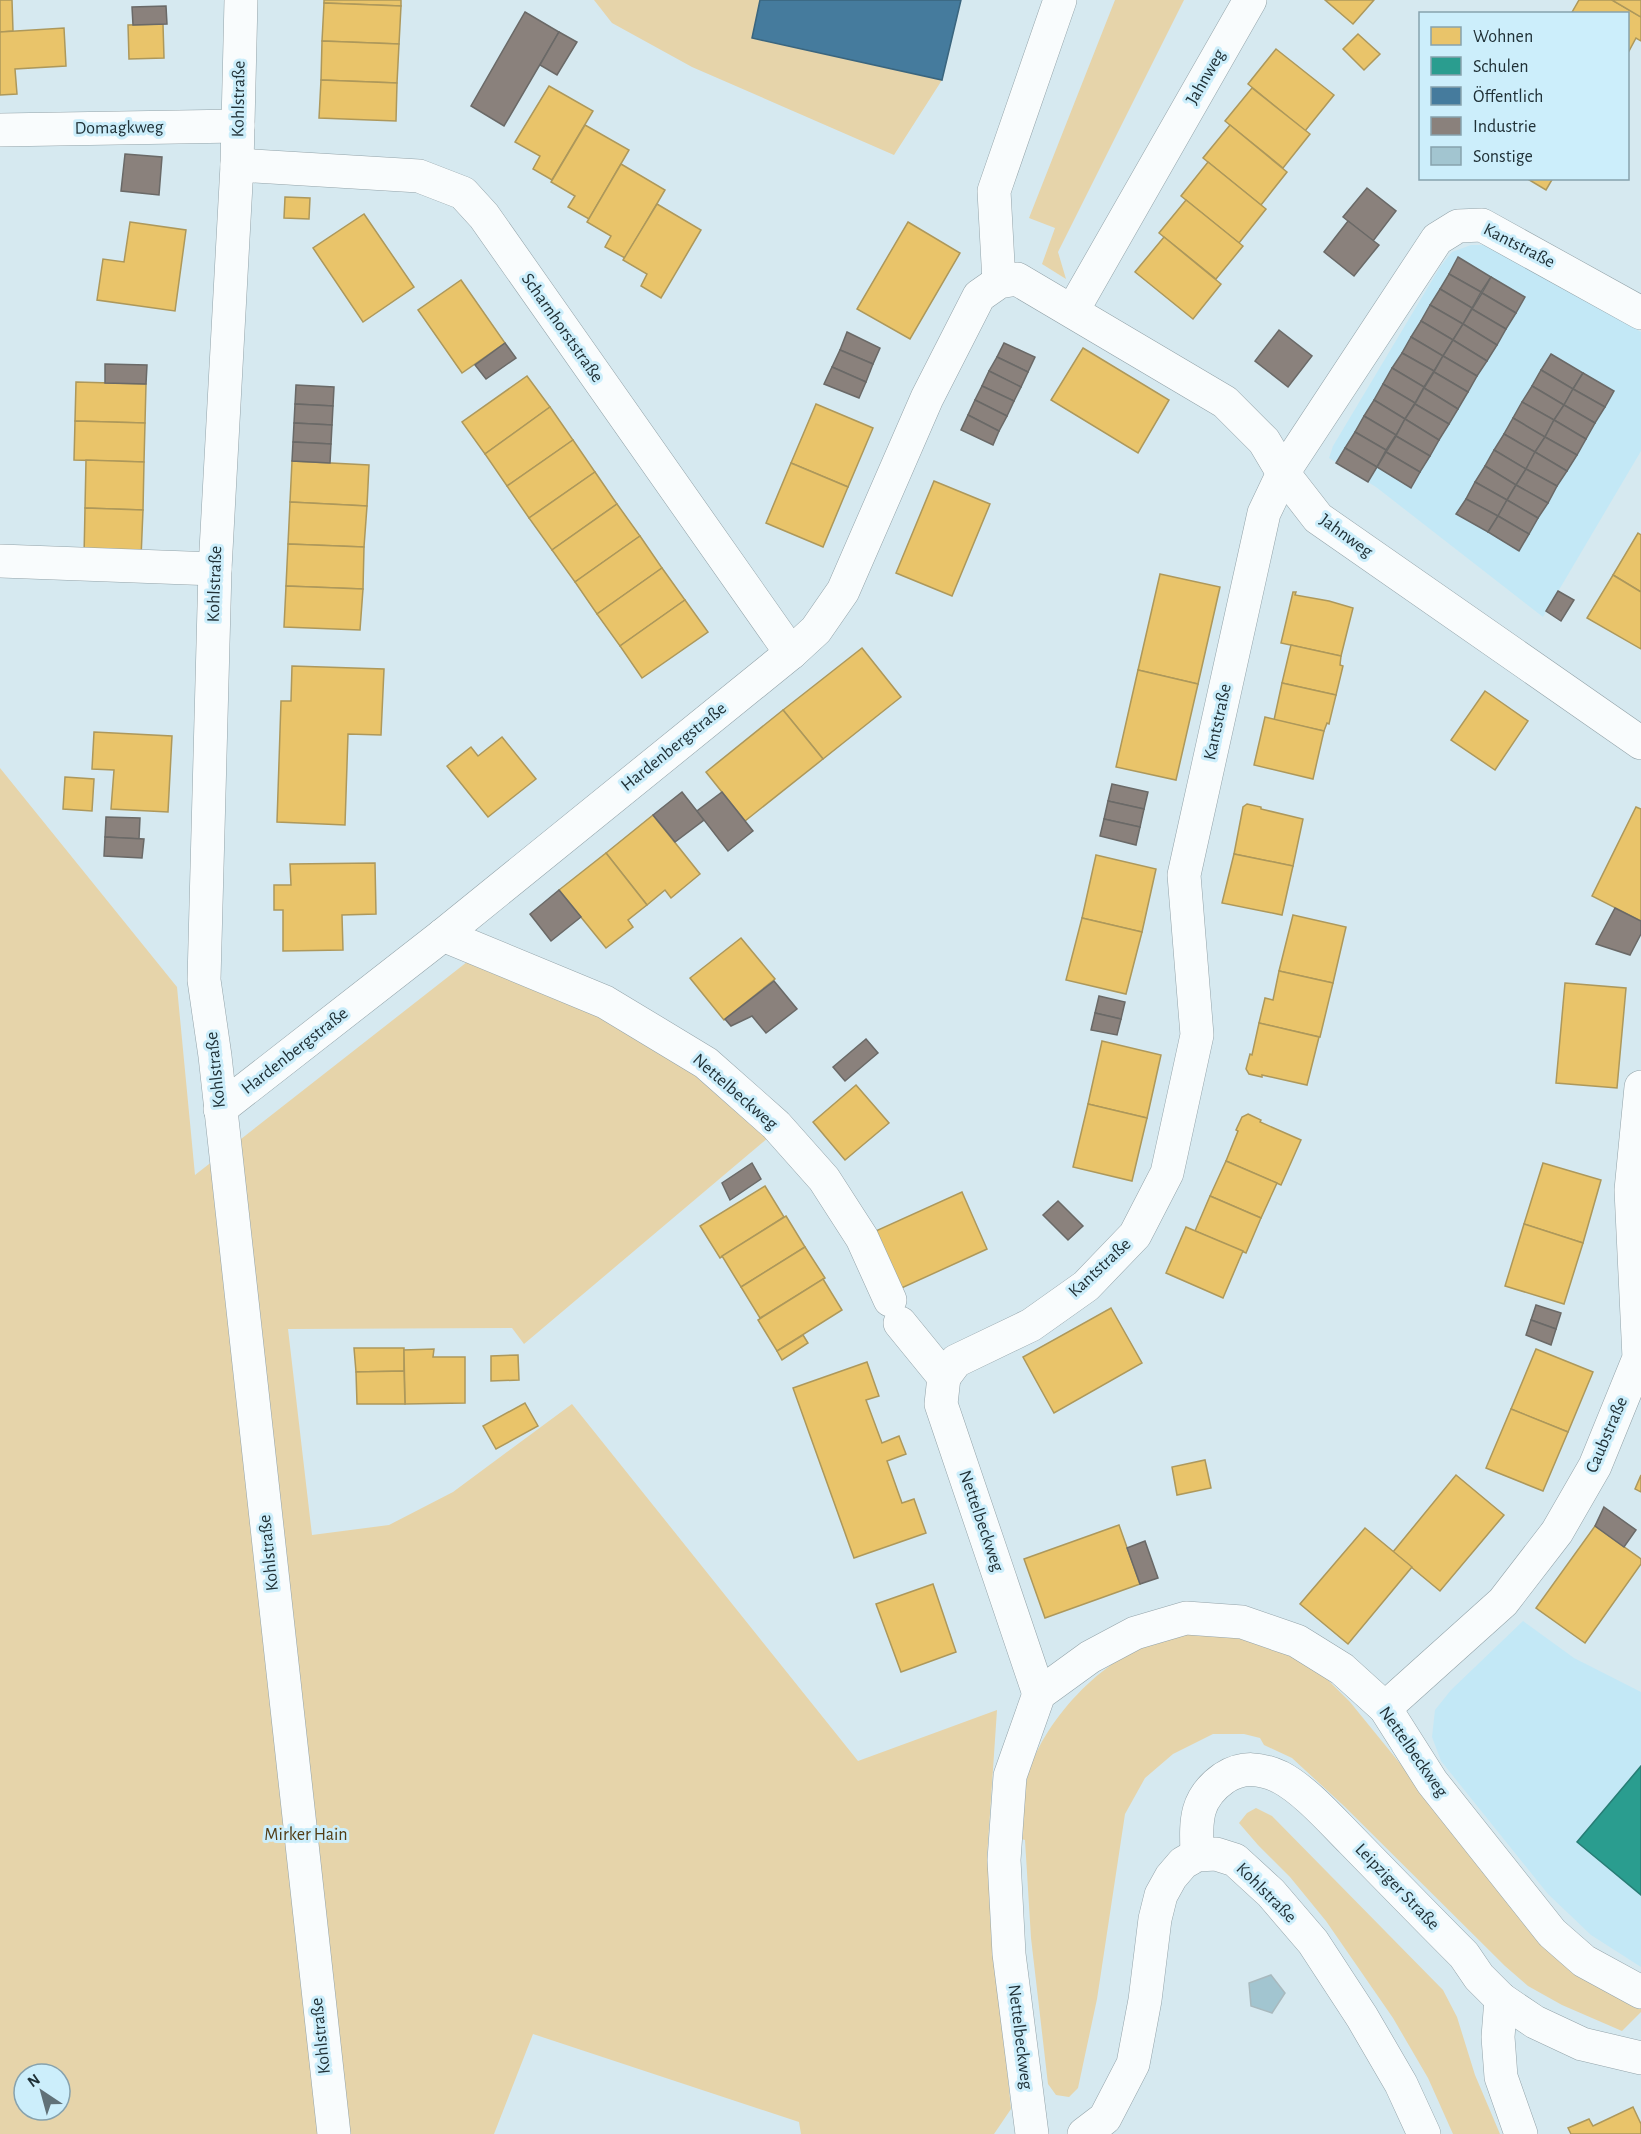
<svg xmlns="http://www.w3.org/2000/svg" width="1641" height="2134" viewBox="0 0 1641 2134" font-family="'Alegreya Sans',sans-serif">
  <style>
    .built { fill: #c3e8f6 }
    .green { fill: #e6d4aa; fill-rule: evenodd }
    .homes { fill: #e9c46a; stroke: #ad985b; stroke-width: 1.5 }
    .schools { fill: #2a9d8f; stroke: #277d75; stroke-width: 1.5 }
    .public { fill: #457b9d; stroke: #3a657e; stroke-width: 1.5 }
    .industry { fill: #8a817c; stroke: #6a6967; stroke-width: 1.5 }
    .building { fill: #a2c5d0; stroke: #a8b9be; stroke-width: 1.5 }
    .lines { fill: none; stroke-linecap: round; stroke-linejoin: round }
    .minor-casing { stroke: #93a3a9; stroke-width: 34 }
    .minor { stroke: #f9fcfd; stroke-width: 33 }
    .labels { text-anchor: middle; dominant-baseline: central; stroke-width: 6; stroke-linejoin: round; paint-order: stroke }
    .street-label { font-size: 18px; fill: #203137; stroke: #cceefb }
    .park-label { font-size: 18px; fill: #513b13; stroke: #cceefb }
  </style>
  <rect width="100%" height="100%" fill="#d6e9f0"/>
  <g class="built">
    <polygon points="1471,245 1490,245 1507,252 1641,332 1641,451 1543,617 1376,487 1329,458 1333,446 1440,267 1452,252"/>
    <polygon points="1523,1621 1574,1658 1641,1692 1641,1967 1591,1935 1548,1894 1441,1761 1432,1737 1435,1710 1451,1690"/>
  </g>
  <g class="green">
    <polygon points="594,0 760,0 752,38 942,80 894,155 692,67 612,23"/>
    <polygon points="1115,0 1184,0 1058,252 1066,279 1042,264 1055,228 1029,218"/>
    <path d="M0 768 177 987 195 1175 467 962 601 1013 699 1070 769 1137 524 1344 512 1328 288 1329 312 1535 389 1525 453 1492 572 1404 858 1761 997 1710 987 1858 1011 2109 994 2134H801L799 2122 533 2034 494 2134H0ZM24 2074H60V2110H24Z"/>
    <path d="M1196 1633 1242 1635 1279 1649 1317 1669 1350 1702 1543 1939 1641 2005V2012L1622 2031 1562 2005 1528 1986 1505 1966 1344 1806 1292 1758 1264 1745 1260 1738 1244 1734H1213L1173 1754 1145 1778 1125 1814 1097 1999 1078 2088 1069 2097 1056 2095 1048 2084 1031 1938 1025 1840 1018 1838C1021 1819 1022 1801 1026 1783 1038 1725 1103 1656 1160 1640 1171 1636 1184 1635 1196 1633Z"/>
    <polygon points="1256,1808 1272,1816 1443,1990 1457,2017 1475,2075 1500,2134 1453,2134 1428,2078 1393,2018 1326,1921 1290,1877 1258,1845 1239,1823 1247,1813"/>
  </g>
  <g class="homes">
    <polygon points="0,0 12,0 13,31 0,32"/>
    <polygon points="324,0 401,0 401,6 324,3"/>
    <polygon points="1325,0 1374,0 1353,24"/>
    <polygon points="1579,0 1612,0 1641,17 1641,41 1636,38 1628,53 1628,14 1571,14"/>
    <polygon points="1612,0 1641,0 1641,17"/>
    <polygon points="324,3 401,6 399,44 322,41"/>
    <polygon points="163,24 164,58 129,59 128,25"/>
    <polygon points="64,28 66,66 15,69 17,94 0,95 0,32"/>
    <polygon points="1358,34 1380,54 1364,70 1343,49"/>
    <polygon points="322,41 399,44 397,83 321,80"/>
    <polygon points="1276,49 1334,95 1305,131 1248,84"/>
    <polygon points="321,80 397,83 396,121 319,118"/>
    <polygon points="549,86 593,111 552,180 533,169 540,156 515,142"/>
    <polygon points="1252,88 1310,134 1283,168 1225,121"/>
    <polygon points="585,125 629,150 589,219 568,207 575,196 551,182"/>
    <polygon points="1230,125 1287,172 1261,205 1203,158"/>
    <polygon points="1208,162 1266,209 1239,243 1181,196"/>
    <polygon points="621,164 665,190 625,258 605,247 611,236 587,222"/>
    <polygon points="1526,178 1553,178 1546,190"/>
    <polygon points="285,197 310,198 309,219 284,218"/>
    <polygon points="1186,200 1243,246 1216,279 1159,233"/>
    <polygon points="657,204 701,230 661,298 641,286 647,274 623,260"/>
    <polygon points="364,214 414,287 363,322 313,248"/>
    <polygon points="130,222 186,230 175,311 97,300 103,259 124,262"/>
    <polygon points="908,222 960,253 910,339 857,309"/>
    <polygon points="1164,237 1221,284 1193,319 1135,272"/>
    <polygon points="461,280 505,343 462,373 418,310"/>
    <polygon points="1083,348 1169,400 1138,453 1051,400"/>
    <polygon points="527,376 550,407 485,454 462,422"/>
    <polygon points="76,382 146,384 145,423 75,421"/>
    <polygon points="816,404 873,428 848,487 791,463"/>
    <polygon points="550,407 573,440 507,486 485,454"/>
    <polygon points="75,421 145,423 144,462 74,460"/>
    <polygon points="573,440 595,472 529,518 507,486"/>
    <polygon points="86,460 144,462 143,510 85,508"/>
    <polygon points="292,461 369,465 367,506 290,502"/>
    <polygon points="791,463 848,487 823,547 766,523"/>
    <polygon points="595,472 617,504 552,550 529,518"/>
    <polygon points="934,481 990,504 952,596 896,573"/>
    <polygon points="290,502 367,506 364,547 288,544"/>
    <polygon points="617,504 640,536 575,582 552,550"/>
    <polygon points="85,508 143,510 141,558 84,557"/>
    <polygon points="1638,533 1641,535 1641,592 1613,575"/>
    <polygon points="640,536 662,568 597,614 575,582"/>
    <polygon points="288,544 364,547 363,589 286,586"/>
    <polygon points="662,568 685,600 620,646 597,614"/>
    <polygon points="1160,574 1220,587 1198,684 1138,670"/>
    <polygon points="1613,575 1641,592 1641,649 1587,618"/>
    <polygon points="286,586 363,589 360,630 284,627"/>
    <polygon points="1293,592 1296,592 1295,595 1329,601 1353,608 1341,656 1281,643"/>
    <polygon points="685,600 708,632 642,678 620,646"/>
    <polygon points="1291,645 1341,656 1340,665 1343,666 1336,695 1282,683"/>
    <polygon points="862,648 901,697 823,759 783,710"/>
    <polygon points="292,666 384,669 381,735 348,734 345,825 277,822 281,701 291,701"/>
    <polygon points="1138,670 1198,684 1176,780 1116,767"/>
    <polygon points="1282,683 1336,695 1329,724 1327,723 1324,731 1274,720"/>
    <polygon points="1485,691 1528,721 1495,770 1451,740"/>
    <polygon points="783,710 823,759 745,821 706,772"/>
    <polygon points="1265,717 1324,731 1313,779 1254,765"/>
    <polygon points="94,732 172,736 168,812 111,809 114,770 92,769"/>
    <polygon points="502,737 536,779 488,817 447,766 471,747 478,756"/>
    <polygon points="65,777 94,779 92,811 63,809"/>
    <polygon points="1247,804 1261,807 1261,809 1303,819 1293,866 1234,854 1243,807"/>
    <polygon points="1636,807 1641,809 1641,921 1592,896"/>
    <polygon points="653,815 700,874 671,898 665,890 647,905 606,853"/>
    <polygon points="606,853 647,905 628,920 633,927 606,948 559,890"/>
    <polygon points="1234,854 1293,866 1282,915 1222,903"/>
    <polygon points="1096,855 1156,869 1142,932 1082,918"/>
    <polygon points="375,863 376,914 342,915 343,950 283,951 283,910 274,910 274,885 291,885 290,864"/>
    <polygon points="1293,915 1346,927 1333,983 1279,971"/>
    <polygon points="1082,918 1142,932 1126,994 1066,980"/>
    <polygon points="741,938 775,979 724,1020 690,978"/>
    <polygon points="1279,971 1333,983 1320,1037 1259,1023 1265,998 1273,1000"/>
    <polygon points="1565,983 1626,988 1617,1088 1556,1083"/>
    <polygon points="1259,1023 1319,1037 1307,1085 1262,1075 1262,1077 1249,1074 1246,1069 1250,1054 1252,1055"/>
    <polygon points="1102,1041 1161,1055 1147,1118 1088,1104"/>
    <polygon points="856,1085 889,1123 845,1160 813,1122"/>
    <polygon points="1088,1104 1147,1118 1132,1181 1073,1167"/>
    <polygon points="1248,1114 1261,1120 1260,1122 1301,1140 1281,1185 1226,1161 1238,1131 1236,1130 1242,1117"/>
    <polygon points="1226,1161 1277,1183 1261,1218 1210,1196"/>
    <polygon points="1543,1163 1601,1180 1583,1243 1524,1224"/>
    <polygon points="765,1186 784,1217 720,1258 700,1226"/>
    <polygon points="962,1192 987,1249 895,1291 869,1234"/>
    <polygon points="1210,1196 1261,1218 1246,1253 1195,1231"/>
    <polygon points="786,1216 805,1247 741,1287 722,1256"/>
    <polygon points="1524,1224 1583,1243 1564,1304 1505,1286"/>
    <polygon points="1186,1227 1243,1251 1223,1298 1166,1273"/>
    <polygon points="805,1247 825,1278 760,1318 741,1287"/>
    <polygon points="823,1279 842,1310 777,1351 758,1320"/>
    <polygon points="1111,1308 1142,1363 1054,1413 1023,1357"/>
    <polygon points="803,1335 808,1343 782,1360 777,1351"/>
    <polygon points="354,1348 404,1348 404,1371 356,1372"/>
    <polygon points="434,1349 433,1357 465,1357 465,1403 405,1404 404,1350"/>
    <polygon points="1536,1349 1593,1372 1568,1432 1511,1409"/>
    <polygon points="518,1355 519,1380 491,1381 491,1356"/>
    <polygon points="867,1362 879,1396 866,1400 882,1443 899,1436 906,1454 887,1461 902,1503 914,1499 926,1533 854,1558 793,1388"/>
    <polygon points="404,1371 405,1404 357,1404 356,1372"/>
    <polygon points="525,1403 538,1426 496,1449 483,1426"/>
    <polygon points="1511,1409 1568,1432 1543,1491 1486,1468"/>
    <polygon points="1205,1460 1211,1488 1177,1495 1172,1467"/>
    <polygon points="1456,1475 1504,1515 1440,1591 1393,1552"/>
    <polygon points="1641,1475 1641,1492 1635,1489"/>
    <polygon points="1119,1525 1140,1584 1045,1618 1024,1559"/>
    <polygon points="1595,1526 1641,1559 1641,1564 1585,1643 1536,1608"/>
    <polygon points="1365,1528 1412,1567 1348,1644 1300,1604"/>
    <polygon points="933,1584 956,1652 901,1672 876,1604"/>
    <polygon points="1633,2107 1641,2124 1641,2134 1571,2134 1568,2128 1589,2119 1593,2126"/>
  </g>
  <polygon class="schools" points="1641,1766 1641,1895 1577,1842"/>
  <polygon class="public" points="760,0 961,0 942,80 752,38"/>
  <g class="industry">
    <polygon points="166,6 167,24 133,25 132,7"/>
    <polygon points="525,12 559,32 504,126 471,106"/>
    <polygon points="559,32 577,42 557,75 540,65"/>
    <polygon points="125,154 162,157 159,195 121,191"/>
    <polygon points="1367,188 1396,211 1373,241 1343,217"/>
    <polygon points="1348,221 1379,245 1354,276 1324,252"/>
    <polygon points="1458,257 1491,277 1481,292 1449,274"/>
    <polygon points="1449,274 1481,292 1472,308 1440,289"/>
    <polygon points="1491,277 1525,297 1516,313 1482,293"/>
    <polygon points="1440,289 1472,308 1463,324 1430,305"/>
    <polygon points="1482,293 1516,313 1506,329 1472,309"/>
    <polygon points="1430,305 1463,324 1453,340 1421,321"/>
    <polygon points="1472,309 1506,329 1497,345 1463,324"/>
    <polygon points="1421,321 1453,340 1443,356 1411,337"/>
    <polygon points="1463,324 1497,345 1487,361 1453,340"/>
    <polygon points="1279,330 1312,356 1288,387 1255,361"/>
    <polygon points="847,332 880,348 873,364 840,350"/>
    <polygon points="1411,337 1443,356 1434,371 1402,353"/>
    <polygon points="1453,340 1487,361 1477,376 1443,356"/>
    <polygon points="505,343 516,358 486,379 475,365"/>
    <polygon points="1004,343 1035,357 1028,372 997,357"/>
    <polygon points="840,350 873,364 866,382 832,367"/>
    <polygon points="1402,353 1434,371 1424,387 1392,368"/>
    <polygon points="1551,354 1583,373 1573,389 1541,370"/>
    <polygon points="1443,356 1477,376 1468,392 1434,372"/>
    <polygon points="997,357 1028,372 1021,387 989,371"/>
    <polygon points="105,364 147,365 146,384 105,383"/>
    <polygon points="832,367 866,382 859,398 824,384"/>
    <polygon points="1392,368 1424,387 1415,403 1383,384"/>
    <polygon points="1541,370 1573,389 1564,405 1532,386"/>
    <polygon points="989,371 1021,387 1014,401 982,386"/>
    <polygon points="1434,372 1468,392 1458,409 1424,388"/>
    <polygon points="1583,373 1614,391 1605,407 1573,389"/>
    <polygon points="1383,384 1415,403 1405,419 1374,400"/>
    <polygon points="296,385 334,387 333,406 295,404"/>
    <polygon points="982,386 1014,401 1007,416 975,400"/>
    <polygon points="1532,386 1564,405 1554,420 1522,402"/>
    <polygon points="1424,388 1458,409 1449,424 1415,404"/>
    <polygon points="1573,389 1605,407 1595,423 1564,405"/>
    <polygon points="975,400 1007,416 999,431 968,415"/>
    <polygon points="1374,400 1405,419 1396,435 1364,416"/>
    <polygon points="1522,402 1554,420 1545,437 1513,418"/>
    <polygon points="295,404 333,406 332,425 294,423"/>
    <polygon points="1415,404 1449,424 1439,440 1405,419"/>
    <polygon points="1564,405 1595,423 1586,439 1554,420"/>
    <polygon points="968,415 999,431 993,445 961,430"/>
    <polygon points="1364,416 1396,435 1386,450 1355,432"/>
    <polygon points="1513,418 1545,437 1535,452 1504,434"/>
    <polygon points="1405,419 1439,440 1430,456 1396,436"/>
    <polygon points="1554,420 1586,439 1577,455 1545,437"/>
    <polygon points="294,423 332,425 331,444 293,442"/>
    <polygon points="1355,432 1386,450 1377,467 1345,448"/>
    <polygon points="1504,434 1535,452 1526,469 1494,450"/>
    <polygon points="1396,436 1430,456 1420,472 1386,452"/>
    <polygon points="1545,437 1577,455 1567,471 1535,452"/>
    <polygon points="293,442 331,444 330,463 292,461"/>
    <polygon points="1345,448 1377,467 1368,482 1336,463"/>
    <polygon points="1494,450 1526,469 1516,485 1485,466"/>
    <polygon points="1386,452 1420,472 1411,488 1377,467"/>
    <polygon points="1535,452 1567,471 1557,486 1526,469"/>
    <polygon points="1485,466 1516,485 1507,500 1475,482"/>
    <polygon points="1526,469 1557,486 1548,503 1516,485"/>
    <polygon points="1475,482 1507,500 1498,516 1466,499"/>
    <polygon points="1516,485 1548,503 1538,518 1507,500"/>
    <polygon points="1466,499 1498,516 1488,532 1456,514"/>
    <polygon points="1507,500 1538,518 1529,534 1498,516"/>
    <polygon points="1498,516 1529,534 1519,551 1488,532"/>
    <polygon points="1558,591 1574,600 1561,621 1546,611"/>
    <polygon points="1112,784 1148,792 1144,809 1108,801"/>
    <polygon points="682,792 704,820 675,842 653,815"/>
    <polygon points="722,792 753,831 728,851 697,811"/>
    <polygon points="1108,801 1144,809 1140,827 1104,819"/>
    <polygon points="106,817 140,818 139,839 105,837"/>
    <polygon points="1104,819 1140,827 1136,845 1100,836"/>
    <polygon points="105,837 144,839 142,858 104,856"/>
    <polygon points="559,890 581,917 551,941 530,914"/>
    <polygon points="1615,908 1641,921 1641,934 1630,955 1596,944"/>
    <polygon points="774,981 797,1009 766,1033 752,1016 731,1026 725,1019"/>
    <polygon points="1099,996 1125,1002 1121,1019 1095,1013"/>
    <polygon points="1095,1013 1121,1019 1117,1035 1091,1030"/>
    <polygon points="866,1039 878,1053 845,1081 833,1067"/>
    <polygon points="752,1163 761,1179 730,1200 722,1183"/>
    <polygon points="1058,1201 1083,1226 1068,1240 1043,1215"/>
    <polygon points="1536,1305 1561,1313 1556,1329 1531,1320"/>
    <polygon points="1531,1320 1556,1329 1551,1345 1526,1335"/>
    <polygon points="1604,1507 1636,1530 1624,1547 1595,1526"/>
    <polygon points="1145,1541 1158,1578 1140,1584 1127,1548"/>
  </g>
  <polygon class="building" points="1271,1975 1285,1993 1272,2013 1251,2006 1249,1983"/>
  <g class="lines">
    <g class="minor-casing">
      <g id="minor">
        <polyline points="241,0 237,165 215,569 204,980 215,1056 334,2134"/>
        <polyline points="0,130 238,126"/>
        <polyline points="237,165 419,176 463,193 484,216 791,653"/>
        <polyline points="999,282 994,191 1060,0"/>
        <polyline points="1073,310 1250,0"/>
        <polyline points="0,561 215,569"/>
        <polyline points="443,935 605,1002 706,1063 776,1125 824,1179 862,1238 890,1300"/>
        <polyline points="220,1109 443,935 791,653 816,630 843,591 927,398 979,296 999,282 1017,279 1225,402 1264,441 1283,473 1318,518 1641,743"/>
        <polyline points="900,1323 944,1377 941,1404 1039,1694"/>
        <polyline points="944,1377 956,1361 1031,1325 1086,1286 1135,1235 1167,1173 1197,1035 1184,875 1264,513 1283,473 1437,239 1458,226 1482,225 1641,313"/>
        <polyline points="1385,1708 1503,1602 1557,1532 1595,1466 1639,1358 1631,1190 1641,1087"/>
        <path d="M1197 1855C1196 1822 1194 1799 1224 1778 1243 1766 1260 1768 1280 1777 1305 1790 1332 1821 1352 1841 1389 1879 1426 1917 1464 1955L1479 1977 1501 1999 1535 2022 1582 2044 1641 2058"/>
        <polyline points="1501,1999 1498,2037 1501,2077 1521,2134"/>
        <polyline points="1032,2134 1009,1954 1004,1860 1010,1776 1039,1694 1090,1657 1135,1633 1186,1618 1242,1622 1297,1641 1342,1669 1385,1708 1432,1782 1552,1933 1584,1961 1641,1992"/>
        <polyline points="1084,2134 1105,2118 1133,2064 1145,2000 1155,1919 1161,1895 1171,1877 1183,1863 1197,1855 1216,1854 1235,1860 1271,1893 1313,1942 1362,2017 1401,2084 1424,2134"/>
      </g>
    </g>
    <use href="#minor" class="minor"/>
  </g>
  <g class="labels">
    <g class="street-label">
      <text transform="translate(1206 77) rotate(-60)">Jahnweg</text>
      <text transform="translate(239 99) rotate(-89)">Kohlstraße</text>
      <text transform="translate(119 128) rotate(-1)">Domagkweg</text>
      <text transform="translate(1519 246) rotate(27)">Kantstraße</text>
      <text transform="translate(562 328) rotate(55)">Scharnhorststraße</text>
      <text transform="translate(1346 536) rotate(36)">Jahnweg</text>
      <text transform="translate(215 584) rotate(-88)">Kohlstraße</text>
      <text transform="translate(1218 722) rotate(-78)">Kantstraße</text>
      <text transform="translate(674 747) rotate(-39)">Hardenbergstraße</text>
      <text transform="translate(295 1051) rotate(-38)">Hardenbergstraße</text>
      <text transform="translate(216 1070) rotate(-96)">Kohlstraße</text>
      <text transform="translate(735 1092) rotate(41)">Nettelbeckweg</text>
      <text transform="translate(1100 1268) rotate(-43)">Kantstraße</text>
      <text transform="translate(1607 1435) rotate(-67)">Caubstraße</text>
      <text transform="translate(981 1521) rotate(71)">Nettelbeckweg</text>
      <text transform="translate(269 1553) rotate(-96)">Kohlstraße</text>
      <text transform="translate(1413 1752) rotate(55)">Nettelbeckweg</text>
      <text transform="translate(1397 1887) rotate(46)">Leipziger Straße</text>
      <text transform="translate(1266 1893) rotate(45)">Kohlstraße</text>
      <text transform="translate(321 2036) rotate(-96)">Kohlstraße</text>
      <text transform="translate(1020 2037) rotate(83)">Nettelbeckweg</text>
    </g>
    <g class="park-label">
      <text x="306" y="1835">Mirker Hain</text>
    </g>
  </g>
  <rect x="1419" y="12" width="210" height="168" fill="#cceefb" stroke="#87a2ad" stroke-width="1.5"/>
  <rect x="1431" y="27" width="30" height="18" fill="#e9c46a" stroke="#87a2ad" stroke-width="1.5"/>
  <text x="1473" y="42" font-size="18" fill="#203137">Wohnen</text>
  <rect x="1431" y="57" width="30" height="18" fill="#2a9d8f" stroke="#87a2ad" stroke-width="1.5"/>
  <text x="1473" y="72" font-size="18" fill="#203137">Schulen</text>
  <rect x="1431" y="87" width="30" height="18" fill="#457b9d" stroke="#87a2ad" stroke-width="1.5"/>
  <text x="1473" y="102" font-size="18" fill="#203137">Öffentlich</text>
  <rect x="1431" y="117" width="30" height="18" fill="#8a817c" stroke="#87a2ad" stroke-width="1.5"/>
  <text x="1473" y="132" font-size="18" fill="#203137">Industrie</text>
  <rect x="1431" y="147" width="30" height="18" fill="#a2c5d0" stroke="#87a2ad" stroke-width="1.5"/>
  <text x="1473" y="162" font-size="18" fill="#203137">Sonstige</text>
  <g transform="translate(42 2092) rotate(324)"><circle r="28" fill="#cceefb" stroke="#87a2ad" stroke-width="1.5"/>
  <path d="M0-4.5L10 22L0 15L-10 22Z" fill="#607178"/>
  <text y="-9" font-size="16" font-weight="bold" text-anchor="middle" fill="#203137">N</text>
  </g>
</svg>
